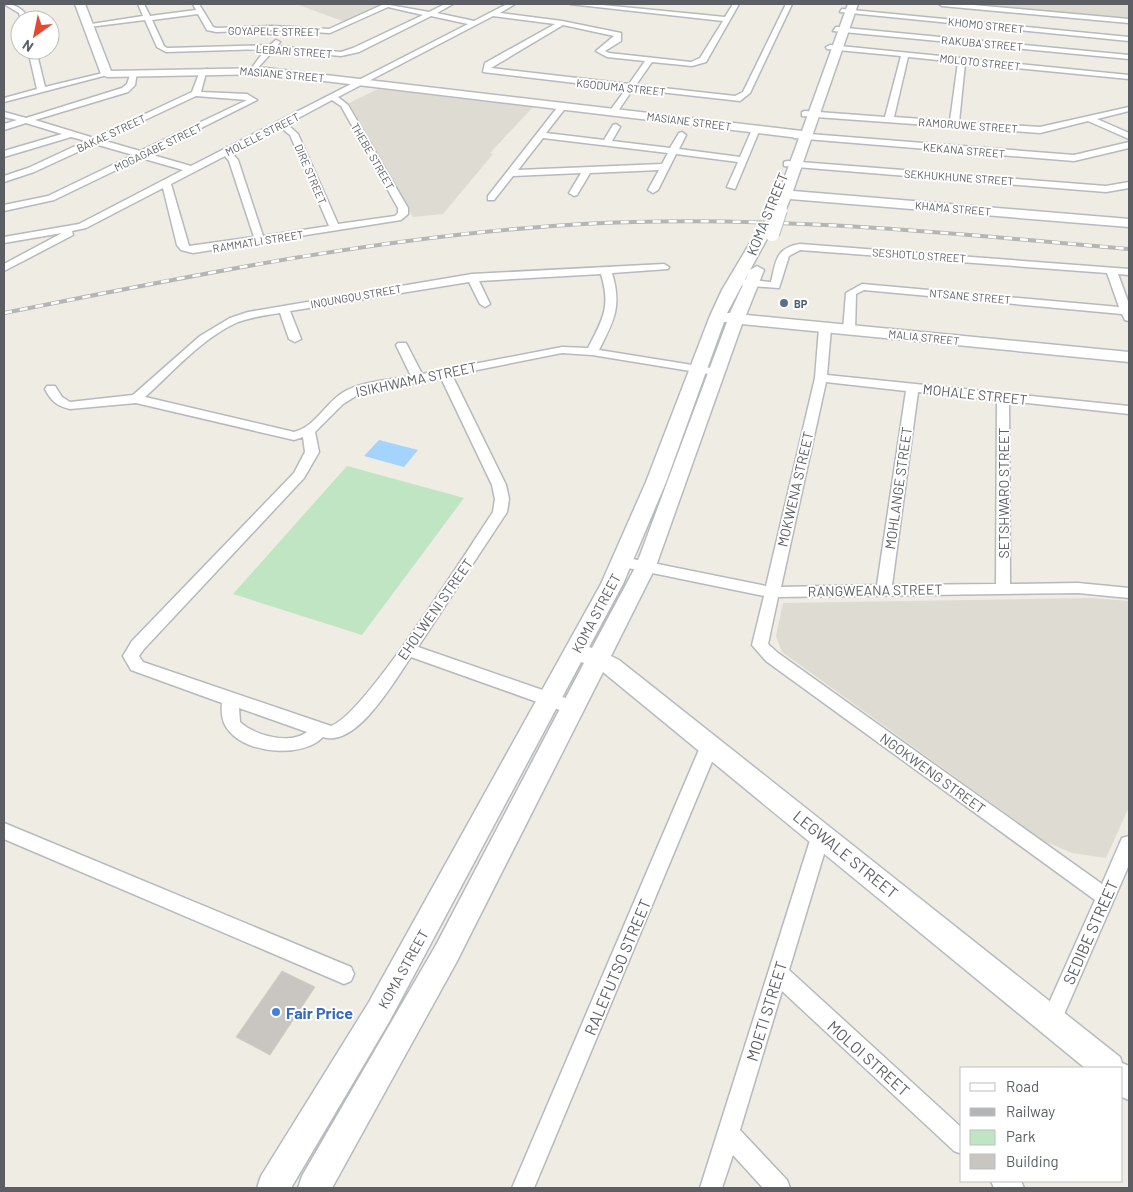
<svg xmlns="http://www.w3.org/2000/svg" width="1133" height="1192" viewBox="0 0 1133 1192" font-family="Barlow,sans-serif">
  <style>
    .education { fill: #dedbd2 }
    .green { fill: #c0e5c2 }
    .water { fill: #a4d3fd }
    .building { fill: #c9c6c1; stroke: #d2cec2 }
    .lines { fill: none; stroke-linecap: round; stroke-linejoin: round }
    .street-casing { stroke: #b6b9bd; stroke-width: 3 }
    .secondary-casing { stroke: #b7babf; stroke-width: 3 }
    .street { fill: #fff; fill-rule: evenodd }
    .secondary { fill: #fff; fill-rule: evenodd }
    .rail-casing { stroke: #b4b5b5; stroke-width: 4 }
    .rail { stroke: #fff; stroke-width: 2.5; stroke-dasharray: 8; stroke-linecap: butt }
    .secondary-bridge-casing { stroke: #b7babf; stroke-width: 16; stroke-linecap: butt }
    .secondary-bridge { stroke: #fff; stroke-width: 14 }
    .service-dot { fill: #5c6f8a; stroke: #fff; stroke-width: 2 }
    .shop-dot { fill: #3f7fe0; stroke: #fff; stroke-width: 2 }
    .labels { text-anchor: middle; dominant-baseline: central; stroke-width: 4; stroke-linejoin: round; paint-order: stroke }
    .far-street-label { font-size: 11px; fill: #5b5f64; stroke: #fff }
    .far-service-label { font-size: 11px; font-weight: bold; fill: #4e5e75; stroke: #fff; text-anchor: start }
    .street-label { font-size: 14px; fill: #5b5f64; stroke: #fff }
    .near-street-label { font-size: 16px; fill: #5b5f64; stroke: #fff }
    .near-shop-label { font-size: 16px; font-weight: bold; fill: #366cbe; stroke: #fff; text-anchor: start }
  </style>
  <rect width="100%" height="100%" fill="#eeece3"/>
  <g class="education">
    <polygon points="296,4 386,4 345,22"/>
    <polygon points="964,4 1129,4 1129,19"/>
    <polygon points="378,89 533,107 490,153 493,154 443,214 413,217 349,103"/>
    <polygon points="1092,598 1129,601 1129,807 1106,858 1072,853 1044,841 782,652 776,636 783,603"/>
  </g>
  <polygon class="green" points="347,466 464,498 362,635 233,594"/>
  <polygon class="water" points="379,440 418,450 404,467 364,456"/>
  <polygon class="building" points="282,971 315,987 270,1055 236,1037"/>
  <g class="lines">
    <g class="street-casing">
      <g id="street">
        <path d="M4 4C16 4 24 9 29 20H21L19 13Z"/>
        <path d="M138 4H144L150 16 196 10 193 4H199L213 27 217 28 272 26 329 29 384 4 429 12 445 4H453L437 13 474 21 507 4H515L500 13 562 21 621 33V41L605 51 609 53 691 62 700 58 723 21 570 4H592L725 17 733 4H739L706 62 692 66 652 62 636 85 735 96 743 92 786 4H792L750 93 740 101 633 89 616 114 613 115 609 112 626 89 483 72 485 63 555 24 493 16 338 97 348 105 408 208V214L401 220 193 253 181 250 177 245 163 188 86 228 72 231 73 235 4 271V264L62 233 4 243V237L79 224 183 170 141 158 54 200 4 211V205L48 196 133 155 95 144 34 172 4 182V176L28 168 86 141 71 137 4 157V151L62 134 26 123 4 130V124L17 120 4 117V112L26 118 122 88 127 84 131 72H137L135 85 128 92 35 120 94 138 192 92 200 71 207 69 201 92 247 94 257 100 149 154 191 166 468 24 431 16 359 52 341 56 274 50 254 72 250 70 266 49 166 52 157 47 145 20 89 27 85 25 143 16ZM388 7 423 15 353 48 341 52 277 46 280 42 276 40 270 45 167 48 164 46 152 20 198 14 207 30 216 32 272 30 330 33ZM563 25 614 36 596 51 607 57 645 61 629 84 491 68ZM196 96 247 100 140 151 102 140ZM332 100 341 106 398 208V213L395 216 338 224 298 134 287 124ZM280 127 290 135 329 226 263 236 238 160 231 152ZM225 156 229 161 254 237 189 246 171 184Z"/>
        <polygon points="939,4 962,4 1129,19 1129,23 942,6"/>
        <polygon points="842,9 1129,37 1129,41 840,12"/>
        <polygon points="836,27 1129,55 1129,59 833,31"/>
        <path d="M830 45 1129 75V79L965 63 959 122 1040 127 1129 107V111L1097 119 1129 133V139L1088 121 1040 133 802 116V112L805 111 885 117 901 56 827 49 826 47ZM908 57 958 62 950 121 894 117Z"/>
        <polygon points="28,50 36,50 45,87 107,72 111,74 4,102 4,98 37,89"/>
        <path d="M560 104 567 106 546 133 604 140 613 125 616 124 620 127 612 141 670 148 679 133 682 132 686 135 679 149 740 157 753 127 760 129 735 189 727 187 738 162 676 154 658 190 653 193 648 190 659 170 590 173 577 195 574 196 569 193 581 173 513 176 494 200H488V196ZM543 138 668 153 662 164 518 170Z"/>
        <polygon points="797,133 1074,155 1129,142 1129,148 1074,161 794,138 793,136"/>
        <polygon points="787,161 1106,186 1129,182 1129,188 1106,192 784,166 784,162"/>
        <path d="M800 244 1129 269V275L1118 274 1129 304V321L1125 320 1122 314 864 290 856 294 855 330 849 333 843 330 846 293 862 284 1119 307 1107 273 800 250 789 256 779 288 739 285 734 282 739 279 771 282C776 262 775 248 800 244Z"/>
        <path d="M664 264 669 267 668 269 612 273C622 307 614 320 599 350L717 369 721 370V376L592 355 562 353 452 375 506 485 509 499 507 512 418 647 580 703 582 708 580 713 574 714 568 713 411 657C394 681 357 748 323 737 303 758 249 754 230 732 222 724 221 713 222 703L131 670 123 656 132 641 294 473 305 452 303 437 294 440 136 403 70 409C57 406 51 401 45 389L47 386H55L62 397 70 402 133 395 200 336 230 318 248 312 472 274ZM601 274C611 307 603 319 588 348L562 347 422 374 406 343H398L396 345 411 376C390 380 361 381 342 393 325 404 315 427 294 432L145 397C174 371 202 338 238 322 252 317 266 315 280 313L289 339 295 342 301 339 290 311 469 282 480 304 485 307 490 304 479 281ZM441 378 492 485 495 499 493 512C468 549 364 716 331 726L143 662 139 656 144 649 304 478 319 452 315 432 343 404 359 394ZM239 708 307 732C290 745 255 736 240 722Z"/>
        <path d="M825 325 831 328 827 375 1129 406V414L1009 401 1010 584 1078 583 1129 588V598L1078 593 778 597 768 644 778 653 1102 884 1122 838 1129 836V865L1058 1028 1051 1031 1044 1028 1041 1021 1095 900 766 661 752 645 764 596 623 567 616 562 623 557 766 586 815 378 819 328ZM826 382 906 391 877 585 781 587ZM918 392 997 400 996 584 892 585Z"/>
        <polygon points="710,738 716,740 719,745 534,1188 512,1188 701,745 704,740"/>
        <polygon points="4,823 351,967 354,974 351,981 344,984 337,981 4,839"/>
        <polygon points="821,826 827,828 830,834 789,970 962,1128 962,1154 954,1151 782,991 740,1130 787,1180 790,1188 763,1188 733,1155 722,1188 700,1188 812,834 815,828"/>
        <polygon points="991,1181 1021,1181 1024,1188 994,1188"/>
      </g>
    </g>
    <g class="secondary-casing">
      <g id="secondary">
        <polygon points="75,4 85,4 111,71 266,68 802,131 848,4 858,4 793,191 1129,219 1129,227 790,199 786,209 776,209 774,206 777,198 770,194 772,191 780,190 799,138 266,74 107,77 101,74"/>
        <path d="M763 229 770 233 727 313H730L750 270 757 266 764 270 746 315 1129 352V362L742 324 656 566 611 656 619 660 1120 1057 1122 1063 1129 1066V1100L1122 1097V1068H1085L603 672 456 963 332 1188H298L302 1176 436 945 584 663 581 662 389 1022 291 1188H257L261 1176 369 1002 601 584 646 482 710 316 722 290 756 233ZM724 322H727L636 566 592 648 589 647 623 584 666 482Z"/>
      </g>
    </g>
    <use href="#street" class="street"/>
    <use href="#secondary" class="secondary"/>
    <g class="rail-casing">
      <path id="rail" d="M4 313C196 275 387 235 583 224 765 214 948 233 1129 249"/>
    </g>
    <use href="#rail" class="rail"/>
    <g class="secondary-bridge-casing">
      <polyline id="secondary-bridge" points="772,234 780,210"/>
    </g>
    <use href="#secondary-bridge" class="secondary-bridge"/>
  </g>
  <circle class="service-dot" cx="784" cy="303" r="5"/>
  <circle class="shop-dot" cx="276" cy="1012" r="5"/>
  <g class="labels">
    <g class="far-street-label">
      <text transform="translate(986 25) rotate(6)">KHOMO STREET</text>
      <text transform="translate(274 31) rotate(1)">GOYAPELE STREET</text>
      <text transform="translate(982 43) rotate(5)">RAKUBA STREET</text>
      <text transform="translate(294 51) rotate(4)">LEBARI STREET</text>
      <text transform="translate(980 62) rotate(6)">MOLOTO STREET</text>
      <text transform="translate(282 74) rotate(5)">MASIANE STREET</text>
      <text transform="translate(621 87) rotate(6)">KGODUMA STREET</text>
      <text transform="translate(689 121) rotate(7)">MASIANE STREET</text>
      <text transform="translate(968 125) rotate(4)">RAMORUWE STREET</text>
      <text transform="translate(111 133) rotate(-25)">BAKAE STREET</text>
      <text transform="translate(262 134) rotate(-27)">MOLELE STREET</text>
      <text transform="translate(158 147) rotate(-26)">MOGAGABE STREET</text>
      <text transform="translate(964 150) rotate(5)">KEKANA STREET</text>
      <text transform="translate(373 156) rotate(60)">THEBE STREET</text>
      <text transform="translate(311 174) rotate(67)">DIRE STREET</text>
      <text transform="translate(959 177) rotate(4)">SEKHUKHUNE STREET</text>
      <text transform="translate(953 208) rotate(5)">KHAMA STREET</text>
      <text transform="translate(258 241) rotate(-9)">RAMMATLI STREET</text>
      <text transform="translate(919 255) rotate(4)">SESHOTLO STREET</text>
      <text transform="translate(356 296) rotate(-10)">INQUNGQU STREET</text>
      <text transform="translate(970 296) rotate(5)">NTSANE STREET</text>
      <text transform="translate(924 337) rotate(6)">MALIA STREET</text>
    </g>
    <g class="far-service-label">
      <text x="794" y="303">BP</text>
    </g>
    <g class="street-label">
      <text transform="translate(767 214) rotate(-68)">KOMA STREET</text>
      <text transform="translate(416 379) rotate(-12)">ISIKHWAMA STREET</text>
      <text transform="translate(975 394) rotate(6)">MOHALE STREET</text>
      <text transform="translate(898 488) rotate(-82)">MOHLANGE STREET</text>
      <text transform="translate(795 489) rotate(-77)">MOKWENA STREET</text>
      <text transform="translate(1003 493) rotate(-90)">SETSHWARO STREET</text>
      <text transform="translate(875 590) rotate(-1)">RANGWEANA STREET</text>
      <text transform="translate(435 609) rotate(-55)">EHOLWENI STREET</text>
      <text transform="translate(596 613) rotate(-62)">KOMA STREET</text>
      <text transform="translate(933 773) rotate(36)">NGOKWENG STREET</text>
      <text transform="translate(403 969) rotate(-61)">KOMA STREET</text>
    </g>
    <g class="near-street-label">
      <text transform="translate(846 854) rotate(39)">LEGWALE STREET</text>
      <text transform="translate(1090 932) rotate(-66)">SEDIBE STREET</text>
      <text transform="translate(617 967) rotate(-67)">RALEFUTSO STREET</text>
      <text transform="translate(766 1011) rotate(-73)">MOETI STREET</text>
      <text transform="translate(869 1058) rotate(42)">MOLOI STREET</text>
    </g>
    <g class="near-shop-label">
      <text x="286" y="1012">Fair Price</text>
    </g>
  </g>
  <rect width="1133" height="1192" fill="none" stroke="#5b5f64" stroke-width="10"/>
  <rect x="960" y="1067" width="162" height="115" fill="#ffffff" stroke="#bdbfc1"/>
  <rect x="970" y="1083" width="25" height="8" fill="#ffffff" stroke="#bdbfc1"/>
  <text x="1006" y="1092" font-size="15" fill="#5b5f64">Road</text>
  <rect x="970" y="1108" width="25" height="8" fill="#b4b5b5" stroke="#bdbfc1"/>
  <text x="1006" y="1117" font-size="15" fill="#5b5f64">Railway</text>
  <rect x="970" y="1130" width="25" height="15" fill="#c0e5c2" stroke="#bdbfc1"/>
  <text x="1006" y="1142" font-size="15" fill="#5b5f64">Park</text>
  <rect x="970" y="1154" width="25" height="15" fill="#c9c6c1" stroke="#bdbfc1"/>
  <text x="1006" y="1167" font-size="15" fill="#5b5f64">Building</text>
  <g transform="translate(35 35) rotate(213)"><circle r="24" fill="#ffffff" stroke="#bdbfc1"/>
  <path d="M0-4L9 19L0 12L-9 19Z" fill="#e54732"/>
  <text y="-8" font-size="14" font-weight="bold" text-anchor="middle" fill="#5b5f64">N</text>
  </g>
</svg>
